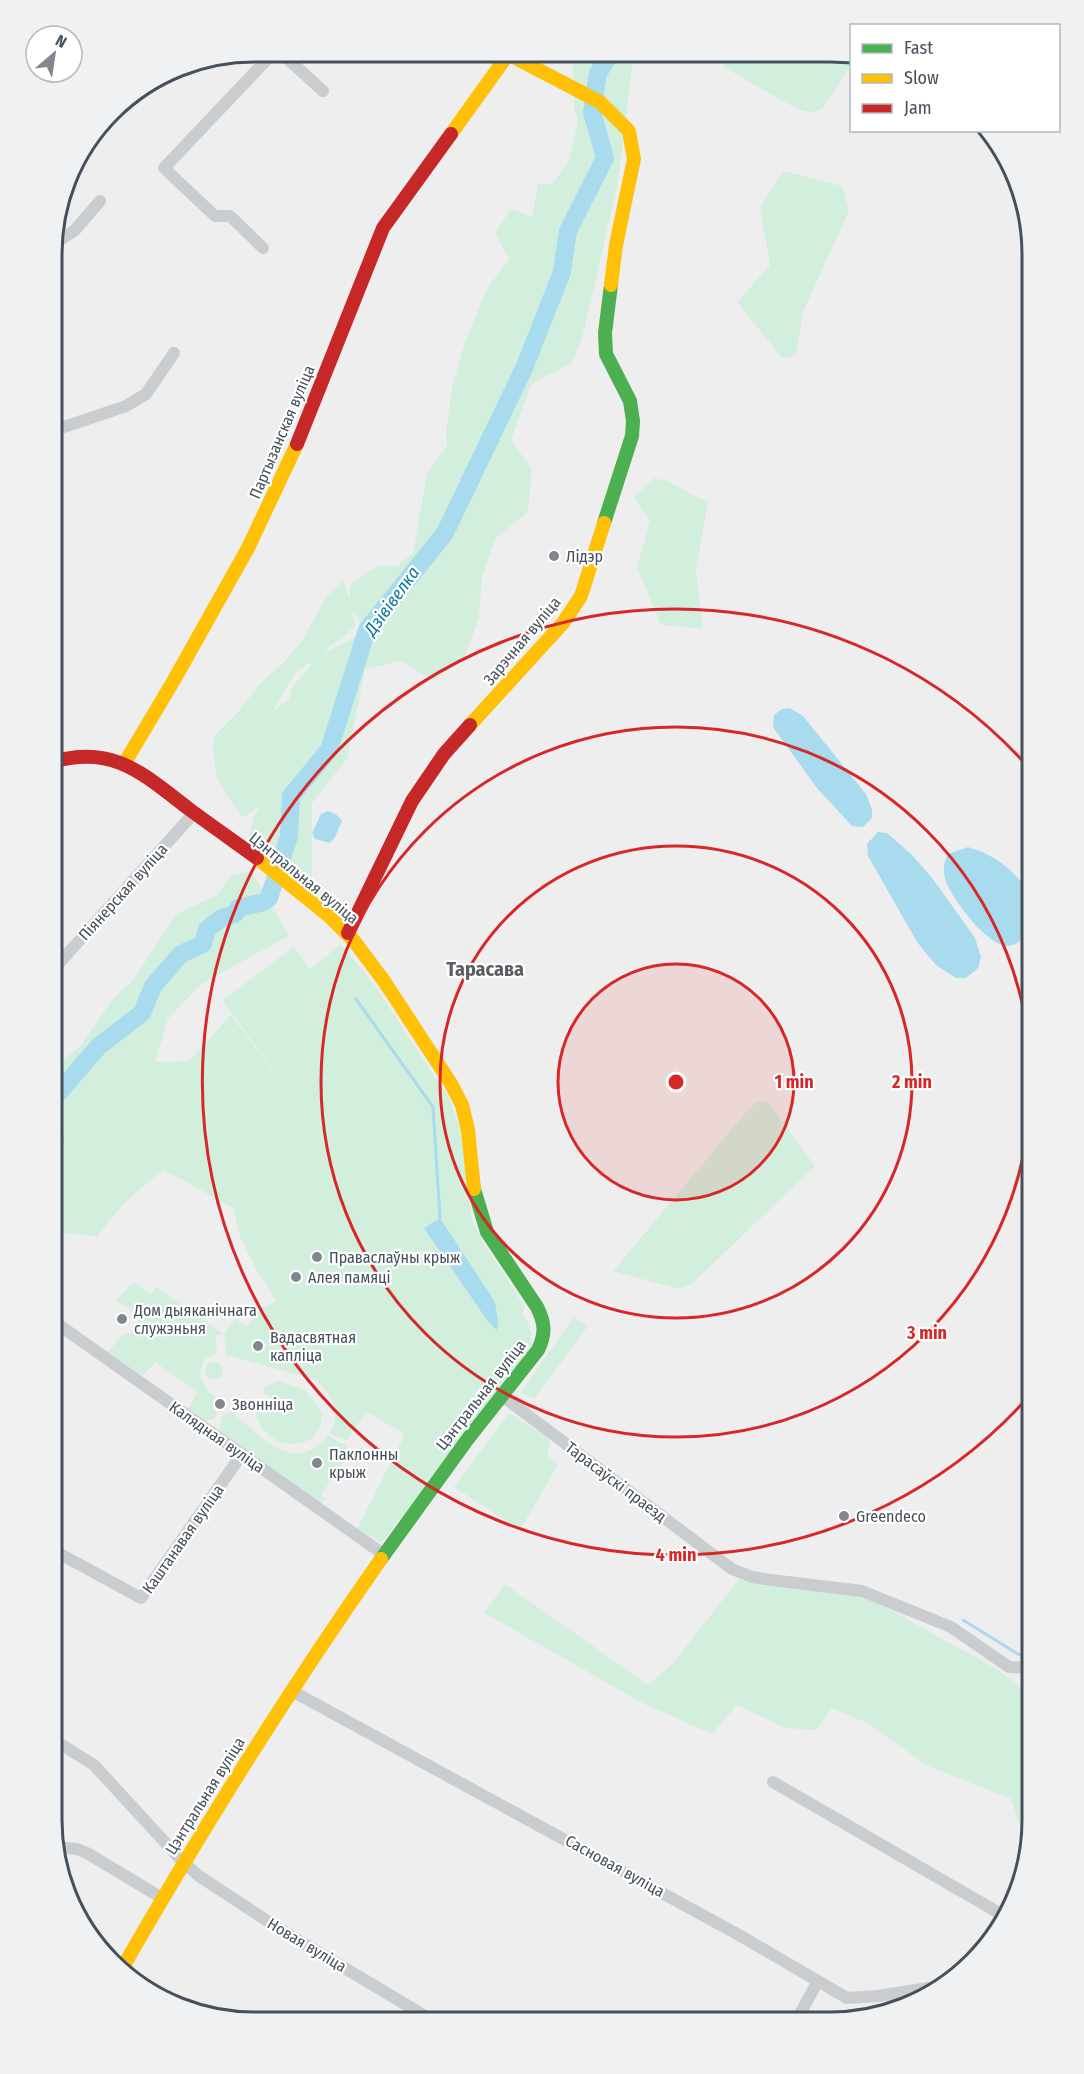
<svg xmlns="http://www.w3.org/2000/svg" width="1084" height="2074" viewBox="0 0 1084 2074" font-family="'Fira Sans Condensed',sans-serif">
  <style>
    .green { fill: #d2efde; fill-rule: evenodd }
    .water { fill: #a7dbed }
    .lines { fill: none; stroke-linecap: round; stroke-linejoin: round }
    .stream { stroke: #a7dbed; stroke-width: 3 }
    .river { stroke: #a7dbed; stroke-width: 18 }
    .street { stroke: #cacdcf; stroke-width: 12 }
    .fast { stroke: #4caf50; stroke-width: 14 }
    .slow { stroke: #ffc107; stroke-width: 14 }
    .jam { stroke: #c62828; stroke-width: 14 }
    .ring { fill: none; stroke: #d62828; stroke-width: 3 }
    .poi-dot { fill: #81878e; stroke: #fff; stroke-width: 2 }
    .labels { text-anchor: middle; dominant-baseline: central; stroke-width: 4.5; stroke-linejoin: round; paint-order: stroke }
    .street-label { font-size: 16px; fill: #46505b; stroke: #fff }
    .poi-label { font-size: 16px; fill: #46505b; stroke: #fff; text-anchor: start }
    .water-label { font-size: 18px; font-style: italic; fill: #0c7aa0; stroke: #fff }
    .quarter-label { font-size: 20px; font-weight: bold; fill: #5a5e63; stroke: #fff }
    .rim { fill: none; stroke: #46505b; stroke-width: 3 }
    .centre { fill: #d62828; stroke: #fff; stroke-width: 3 }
    .ring-label { font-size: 18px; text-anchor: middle; font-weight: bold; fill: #d62828; stroke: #fff; stroke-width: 4.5; stroke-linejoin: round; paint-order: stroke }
  </style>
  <rect width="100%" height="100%" fill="#efeeee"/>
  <g class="green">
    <path d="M573 53H634L618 183 583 335 572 363 531 384 511 440 532 469 528 512 495 539 482 577 479 618 464 659 433 681 401 661 365 669 347 759 312 803V881L248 839 254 817 261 805 243 818 226 794 216 775 213 750 214 736 239 711 259 685 285 661 302 641 326 597 343 580 349 599 351 584 379 565 397 566 413 553 427 473 447 446 446 432 452 387 464 345 486 290 509 259 495 233 511 209 532 217 538 183 551 185 568 163 578 121 574 109ZM351 609 366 630 343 644 322 653 356 626ZM310 662V666L292 687 289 699 273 711 295 673Z"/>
    <polygon points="713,54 851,55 851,65 824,107 813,113 797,109 727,69"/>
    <polygon points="783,171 842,186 849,211 803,312 796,355 782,358 737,302 770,265 760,208"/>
    <polygon points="654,478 670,482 708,503 696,569 703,629 661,625 637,567 650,521 634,497"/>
    <path d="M252 871 289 936 201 984 168 1019 155 1062 189 1061 231 1015 313 1125 222 1000 294 947 310 969 341 944 376 987 449 1098 462 1135 472 1219 482 1241 525 1307 522 1313C530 1322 531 1334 532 1346L411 1511C392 1520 395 1531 381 1542L358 1529V1527L405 1434 366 1412 347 1440 329 1434C343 1414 331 1393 314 1379L226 1355 224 1334 216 1335 217 1355 206 1358C193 1374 204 1388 218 1399L212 1409 217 1412V1415L213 1419 200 1423 188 1409 197 1392 155 1362 143 1376 108 1352 122 1335 131 1333 141 1315 116 1300 134 1282 151 1294 156 1287 224 1334 235 1318 247 1327 260 1309 277 1301 256 1269 240 1237 233 1208 164 1170C135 1192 119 1207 97 1237L60 1232 52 1239V1070L82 1044 114 997 132 982 176 914 217 895 232 875Z"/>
    <polygon points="765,1101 770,1105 815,1166 693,1283 678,1289 613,1271 747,1111 756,1102"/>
    <polygon points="574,1317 588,1326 534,1399 521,1392"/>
    <circle cx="214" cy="1371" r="9"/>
    <path d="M278 1381 305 1390 322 1413 320 1426 313 1439C305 1441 297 1445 289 1444 269 1443 251 1419 256 1400L268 1406 272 1398 262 1392 266 1386Z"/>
    <path d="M231 1411C260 1435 294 1477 328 1436L347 1446 348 1455 321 1495 326 1500 321 1503 219 1433 222 1416Z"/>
    <polygon points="509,1413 550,1439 548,1455 558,1465 520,1530 454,1487"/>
    <polygon points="739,1579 758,1585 867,1597 995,1668 1015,1682 1033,1707 1033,1834 1028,1853 1011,1799 928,1766 865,1722 831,1708 817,1730 785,1728 737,1705 712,1734 646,1705 484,1613 505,1584 648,1685 673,1663"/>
  </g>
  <g class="water">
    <polygon points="790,708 803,716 866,794 872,810 872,818 863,827 852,826 817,788 773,727 774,715 782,709"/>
    <polygon points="328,811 337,815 342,821 335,837 330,843 315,839 312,833 321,814"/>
    <polygon points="878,832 887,833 911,854 933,879 975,938 981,957 978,968 966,978 956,978 936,965 917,942 868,856 867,844"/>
    <path d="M968 847C992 854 1007 865 1024 885 1026 888 1031 892 1032 896 1039 911 1026 948 1006 946 989 944 965 914 956 900 946 884 939 872 948 854Z"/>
    <polygon points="440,1218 495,1302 498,1322 497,1330 489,1323 424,1228"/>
  </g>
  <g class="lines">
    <g class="stream">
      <polyline points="356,999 433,1107 440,1218"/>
      <polyline points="963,1620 1018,1654 1033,1658"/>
    </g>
    <g class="river">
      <polyline points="52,1105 53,1099 99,1046 142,1013 153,986 181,954 203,944 207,929 222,918 235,914 238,908 264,902 269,898 289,836 291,796 329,750 367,630 445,533 525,366 562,272 568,231 605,158 592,112 598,73 611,53"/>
      <polyline points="52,1157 55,1138 52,1110"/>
    </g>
    <g class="street">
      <polyline points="279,51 323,91"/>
      <polyline points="53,245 75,230 100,201"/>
      <polyline points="263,248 230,216 215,216 164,168 275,51"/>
      <polyline points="52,431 126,406 146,394 174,353"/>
      <polyline points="52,971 194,813"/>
      <polyline points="52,1320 383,1554"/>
      <polyline points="501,1395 732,1569 752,1577 771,1580 862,1591 951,1627 1009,1667 1033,1668"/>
      <polyline points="51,1549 141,1598 242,1454"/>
      <polyline points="292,1691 739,1935 847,1998 878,1996 947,1985"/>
      <polyline points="51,1738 94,1765 183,1862 199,1876 281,1930 435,2022"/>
      <polyline points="773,1782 1006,1917"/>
      <polyline points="55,1847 77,1849 87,1853 162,1898"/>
      <polyline points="795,2023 818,1981"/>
    </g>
    <g class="fast">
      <polyline points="604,523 632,436 633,421 630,401 606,354 605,333 611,285"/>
      <path d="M381 1559 467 1440 538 1350C546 1333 545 1323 537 1307L487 1232 474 1189"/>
    </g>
    <g class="slow">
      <polyline points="508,54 600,102 629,131 634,159 616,245 611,285"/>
      <polyline points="451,134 509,53"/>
      <polyline points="470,725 563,623 581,596 604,523"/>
      <polyline points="124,764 174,680 248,548 297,444"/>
      <polyline points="257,858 329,916 354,941 384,981 450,1082 462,1105 468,1130 474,1189"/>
      <path d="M120 1972C201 1831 287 1693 381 1559"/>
    </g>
    <g class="jam">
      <polyline points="297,444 383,228 451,134"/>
      <path d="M52 762C114 744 143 774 189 809 212 826 235 842 257 858"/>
      <polyline points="348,933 412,801 444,754 470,725"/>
    </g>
  </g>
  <circle cx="676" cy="1082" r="118" fill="#d62828" fill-opacity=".12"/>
  <g class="ring">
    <circle cx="676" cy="1082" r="118"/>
    <circle cx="676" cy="1082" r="236"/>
    <circle cx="676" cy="1082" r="355"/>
    <path d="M1030 1395A473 473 0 1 1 1030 769"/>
  </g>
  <g class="poi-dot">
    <circle cx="554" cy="556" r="6"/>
    <circle cx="317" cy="1257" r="6"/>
    <circle cx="296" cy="1277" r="6"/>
    <circle cx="122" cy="1319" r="6"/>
    <circle cx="258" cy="1346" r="6"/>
    <circle cx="220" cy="1404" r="6"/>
    <circle cx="317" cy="1463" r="6"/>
    <circle cx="844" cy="1516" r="6"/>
  </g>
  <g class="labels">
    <g class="street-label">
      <text transform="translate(282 432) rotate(-67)">Партызанская вуліца</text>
      <text transform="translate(522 641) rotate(-50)">Зарэчная вуліца</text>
      <text transform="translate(304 878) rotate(39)">Цэнтральная вуліца</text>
      <text transform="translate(123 892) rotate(-48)">Піянерская вуліца</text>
      <text transform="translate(481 1395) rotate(-52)">Цэнтральная вуліца</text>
      <text transform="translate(217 1437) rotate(35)">Калядная вуліца</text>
      <text transform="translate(616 1482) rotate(37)">Тарасаўскі праезд</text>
      <text transform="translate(183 1539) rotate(-55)">Каштанавая вуліца</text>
      <text transform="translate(205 1796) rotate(-58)">Цэнтральная вуліца</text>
      <text transform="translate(615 1866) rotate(29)">Сасновая вуліца</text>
      <text transform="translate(307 1945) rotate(31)">Новая вуліца</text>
    </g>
    <g class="poi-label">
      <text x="566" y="556">Лідэр</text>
      <text x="329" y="1257">Праваслаўны крыж</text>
      <text x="308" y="1277">Алея памяці</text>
      <text x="134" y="1310">Дом дыяканічнага<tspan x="134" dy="18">служэньня</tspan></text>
      <text x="270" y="1337">Вадасвятная<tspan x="270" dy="18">капліца</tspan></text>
      <text x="232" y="1404">Звонніца</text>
      <text x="329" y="1454">Паклонны<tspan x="329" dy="18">крыж</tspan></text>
      <text x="856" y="1516">Greendeco</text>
    </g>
    <g class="water-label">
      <text transform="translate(392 601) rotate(-54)">Дзівівелка</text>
    </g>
    <g class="quarter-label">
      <text x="485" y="969">Тарасава</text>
    </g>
  </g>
  <path d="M0 0H1084V2074H0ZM254 62H830A192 192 0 0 1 1022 254V1820A192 192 0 0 1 830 2012H254A192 192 0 0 1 62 1820V254A192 192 0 0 1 254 62Z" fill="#f0f1f2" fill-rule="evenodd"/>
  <path class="rim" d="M254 62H830A192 192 0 0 1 1022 254V1820A192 192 0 0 1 830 2012H254A192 192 0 0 1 62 1820V254A192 192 0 0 1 254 62Z"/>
  <circle cx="676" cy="1082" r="9" class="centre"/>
  <g class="ring-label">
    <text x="794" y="1088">1 min</text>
    <text x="912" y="1088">2 min</text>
    <text x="927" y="1339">3 min</text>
    <text x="676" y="1561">4 min</text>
  </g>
  <rect x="850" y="24" width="210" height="108" fill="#ffffff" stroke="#b5b9bd" stroke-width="1.5"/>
  <rect x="862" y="44" width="30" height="9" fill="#4caf50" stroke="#b5b9bd" stroke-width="1.5"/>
  <text x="904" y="54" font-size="18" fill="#46505b">Fast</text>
  <rect x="862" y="74" width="30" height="9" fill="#ffc107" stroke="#b5b9bd" stroke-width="1.5"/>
  <text x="904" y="84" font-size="18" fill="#46505b">Slow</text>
  <rect x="862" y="104" width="30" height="9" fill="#c62828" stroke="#b5b9bd" stroke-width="1.5"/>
  <text x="904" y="114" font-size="18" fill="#46505b">Jam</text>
  <g transform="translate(54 54) rotate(29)"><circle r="28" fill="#ffffff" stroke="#b5b9bd" stroke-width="1.5"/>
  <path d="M0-4.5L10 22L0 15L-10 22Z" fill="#81878e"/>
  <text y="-9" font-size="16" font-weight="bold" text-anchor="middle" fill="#46505b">N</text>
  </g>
</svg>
